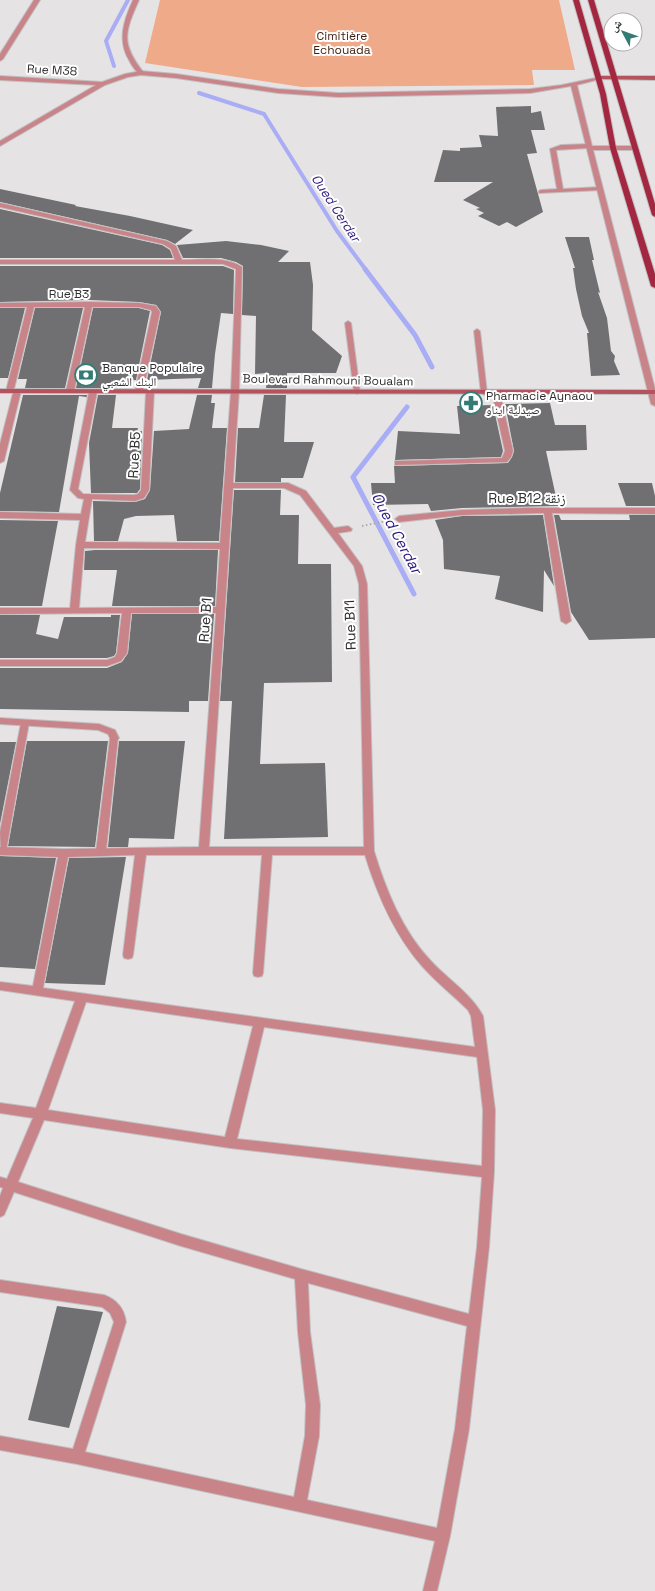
<svg xmlns="http://www.w3.org/2000/svg" width="655" height="1591" viewBox="0 0 655 1591" font-family="'Space Grotesk','Noto Naskh Arabic',sans-serif">
  <style>
    .green { fill: #efaa8a }
    .lines { fill: none; stroke-linecap: round; stroke-linejoin: round }
    .stream-far1 { stroke: #a9adf5; stroke-width: 4 }
    .stream { stroke: #a9adf5; stroke-width: 5 }
    .building { fill: #706f71 }
    .lane-casing { stroke: #c2bfc1; stroke-width: 2 }
    .street-casing { stroke: #c2bfc1; stroke-width: 2 }
    .secondary-casing { stroke: #c2bfc1; stroke-width: 2 }
    .primary-casing { stroke: #c2bfc1; stroke-width: 2 }
    .path { stroke: #aca9ab; stroke-width: 2; stroke-dasharray: 1.5 2.5; stroke-linecap: butt }
    .lane { fill: #c88489; fill-rule: evenodd }
    .street { fill: #c88489; fill-rule: evenodd }
    .secondary { fill: #b4535e; fill-rule: evenodd }
    .primary { fill: #a32740; fill-rule: evenodd }
    .labels { text-anchor: middle; dominant-baseline: central; stroke-width: 4; stroke-linejoin: round; paint-order: stroke }
    .far-park-label { font-size: 12px; fill: #421e0c; stroke: #fff }
    .far-street-label { font-size: 12px; fill: #302f2f; stroke: #fff }
    .far-poi-label { font-size: 12px; fill: #302f2f; stroke: #fff; text-anchor: start }
    .far-water-label { font-size: 13px; font-style: italic; fill: #2d1a7f; stroke: #fff }
    .street-label { font-size: 14px; fill: #302f2f; stroke: #fff }
    .water-label { font-size: 15px; font-style: italic; fill: #2d1a7f; stroke: #fff }
  </style>
  <rect width="100%" height="100%" fill="#e6e3e5"/>
  <polygon class="green" points="160,0 559,0 575,70 532,70 534,85 302,87 145,63"/>
  <g class="lines">
    <g class="stream-far1">
      <polyline points="114,66 106,41 128,0"/>
      <polyline points="199,93 264,114 337,231 366,270"/>
    </g>
    <g class="stream">
      <polyline points="365,269 415,335 432,367"/>
      <polyline points="407,407 353,477 414,594"/>
    </g>
  </g>
  <g class="building">
    <polygon points="531,106 531,113 541,111 545,130 531,130 537,153 527,154 543,212 516,227 507,222 499,226 478,216 484,213 476,209 480,208 463,200 493,182 434,182 443,150 460,151 460,148 482,147 479,135 498,136 496,107"/>
    <polygon points="0,189 76,205 75,206 130,216 193,230 175,244 167,240 0,202"/>
    <polygon points="0,209 162,245 170,250 173,258 0,258"/>
    <polygon points="565,237 589,237 594,260 592,260 600,293 598,292 607,318 611,351 615,356 614,361 620,375 591,376 587,333 589,333 582,316 576,289 573,268 575,268"/>
    <polygon points="226,241 261,245 289,251 278,262 310,262 313,285 312,330 342,356 336,373 287,373 287,388 266,388 268,373 255,374 256,316 242,315 243,266 236,262 221,258 183,258 177,245"/>
    <polygon points="0,266 223,266 234,270 233,314 221,313 215,354 212,388 198,388 201,378 147,380 161,312 156,305 139,302 89,300 0,302"/>
    <polygon points="0,308 25,308 8,378 0,378"/>
    <polygon points="35,308 83,308 65,388 25,388 27,379 18,379"/>
    <polygon points="93,308 139,308 150,311 136,380 118,381 117,388 76,388"/>
    <polygon points="23,395 87,395 86,399 86,397 79,396 59,512 0,511 0,493"/>
    <polygon points="98,395 116,395 112,428 138,428 137,432 142,431 140,489 137,493 91,493 89,443"/>
    <polygon points="197,395 212,395 211,403 215,403 212,428 227,428 219,541 177,541 174,515 136,516 124,519 118,541 94,541 93,501 135,502 145,499 150,490 154,431 189,429"/>
    <polygon points="264,395 286,395 284,442 314,442 303,478 281,478 281,482 235,482 238,428 259,428"/>
    <polygon points="550,403 555,425 586,425 587,450 546,451 558,506 462,508 431,511 428,504 373,505 371,483 395,483 394,466 508,463 512,457 514,451 505,404"/>
    <polygon points="493,405 503,451 501,457 395,460 398,431 460,434 457,406"/>
    <polygon points="618,483 652,483 655,496 655,506 626,506"/>
    <polygon points="234,490 281,490 280,515 299,515 298,564 331,564 332,682 264,683 260,764 325,763 328,837 224,839 232,701 220,701"/>
    <polygon points="543,515 554,586 544,570 543,612 495,599 500,576 444,569 443,540 435,520 462,516"/>
    <polygon points="554,515 559,515 561,520 630,520 629,515 655,515 655,638 589,640 571,612"/>
    <polygon points="0,520 58,521 42,606 0,606"/>
    <polygon points="95,550 218,550 215,606 112,606 117,570 84,570 85,551"/>
    <polygon points="132,614 214,614 208,701 189,701 189,712 0,709 0,668 107,668 122,662 128,653"/>
    <polygon points="0,615 40,615 36,634 58,639 64,617 111,617 111,615 120,615 116,653 114,656 107,658 0,658"/>
    <polygon points="27,741 108,741 95,847 8,846"/>
    <polygon points="119,741 185,741 174,839 129,838 128,847 108,847"/>
    <polygon points="0,742 16,742 0,824"/>
    <polygon points="0,856 56,858 35,969 0,967"/>
    <polygon points="126,857 105,985 45,983 69,858"/>
    <polygon points="57,1306 103,1312 69,1428 28,1420"/>
  </g>
  <g class="lines">
    <g class="lane-casing">
      <g id="lane">
        <path d="M133 0H139C124 33 121 44 144 73L141 75C136 72 132 66 129 60 117 40 124 20 133 0Z"/>
        <polygon points="561,145 589,144 592,146 589,148 556,150 563,189 600,187 602,188 602,190 539,193 539,191 541,190 557,189 550,149"/>
        <polygon points="348,321 351,323 360,392 357,394 354,392 345,323"/>
        <polygon points="477,329 480,331 487,393 484,395 481,393 474,331"/>
        <polygon points="25,720 29,723 6,851 4,853 1,854 0,832 21,723"/>
        <polygon points="114,735 118,738 106,851 104,853 98,853 96,851 110,738"/>
      </g>
    </g>
    <g class="street-casing">
      <g id="street">
        <polygon points="34,0 40,0 3,59 0,61 0,54"/>
        <polygon points="141,71 176,74 278,89 338,93 530,89 562,85 600,77 600,79 577,85 592,146 635,146 638,148 635,150 593,150 655,389 655,406 651,404 571,86 530,93 338,97 278,93 176,78 141,75 128,77 105,85 0,146 0,141 96,85 0,80 0,76 102,82 125,74"/>
        <path d="M0 203 167 241 176 246 182 260C202 260 225 256 242 267L239 391 233 483H288L306 491 334 528 348 526 352 529 351 531 338 533 362 566 367 584 374 851C386 890 402 930 430 960 447 979 471 993 483 1016L495 1110 494 1172 489 1247 469 1429 450 1536 437 1591H423L435 1541 77 1464 0 1450V1436L73 1449 114 1322 110 1313 102 1307 0 1292V1280L104 1295C117 1300 124 1308 126 1322L85 1452 294 1497 305 1436 306 1405 298 1332 295 1279 181 1246 14 1192 4 1215 0 1217V1196L3 1188 0 1187V1177L7 1179 33 1118 0 1113V1103L36 1108 75 1001 0 990V982L33 986 58 857 0 855V847L64 849 199 847 216 613H131L127 653 121 661 107 666H0V660H107L115 657 117 653 122 613 0 614V608H70L76 545 80 520 0 518V512L81 514 84 499 78 498 70 490 89 392 93 390 97 392 78 489 83 494 134 495 138 494 141 490 146 392 150 390 154 392 149 490 144 498 135 501 92 499 85 542 220 543 231 391 236 269 223 264H0V260H175L171 249 163 244 0 207ZM233 488H284L300 495 354 566 359 584 364 847H209ZM84 548 220 549 216 607 79 608ZM135 855 123 955 124 958 128 959 132 958 133 955 146 855H262L253 973 254 976 258 977 262 976 263 973 272 855H365C377 894 394 934 422 966 436 982 453 995 468 1010L471 1016 475 1047 43 988 68 857ZM86 1002 253 1026 225 1137 48 1110ZM264 1027 477 1057 483 1110 482 1166 237 1139ZM44 1120 230 1148 482 1177 477 1247 469 1314 301 1269 181 1234 18 1182ZM308 1283 467 1326 455 1429 437 1528 307 1500 319 1436 320 1405 310 1332Z"/>
        <polygon points="89,302 139,303 156,306 160,312 143,391 139,393 135,391 152,312 151,310 139,307 92,307 74,391 70,393 66,391 85,307 34,307 14,389 20,389 21,391 4,461 0,463 0,444 13,393 7,393 6,391 27,307 0,307 0,303"/>
        <polygon points="493,391 496,391 500,393 513,451 511,457 507,462 395,465 395,461 398,461 502,458 505,451 492,393"/>
        <polygon points="527,508 655,508 655,514 552,513 571,621 566,624 561,621 544,513 462,515 399,522 395,519 399,516 462,510"/>
        <polygon points="0,718 99,724 115,730 119,738 117,740 111,740 108,734 98,730 0,724"/>
      </g>
    </g>
    <g class="secondary-casing">
      <g id="secondary">
        <polygon points="598,76 655,76 655,80 596,79 596,77"/>
        <polygon points="0,389 655,390 655,394 0,393"/>
      </g>
    </g>
    <g class="primary-casing">
      <g id="primary">
        <polygon points="573,0 579,0 606,94 616,148 655,274 655,288 651,286 610,148 600,94"/>
        <polygon points="588,0 594,0 655,204 655,217 652,215"/>
      </g>
    </g>
    <polyline class="path" points="362,526 386,521"/>
    <use href="#lane" class="lane"/>
    <use href="#street" class="street"/>
    <use href="#secondary" class="secondary"/>
    <use href="#primary" class="primary"/>
  </g>
  <defs>
    <g id="bank-ring" transform="scale(1.15)"><circle r="9.5" fill="#fff" stroke="#337b75" stroke-width="1.5"/><path d="M-6-4H6V4H-6ZM0-2.3a2.3 2.3 0 1 0 0 4.6a2.3 2.3 0 1 0 0-4.6Z" fill="#337b75"/></g>
    <g id="pharmacy-ring" transform="scale(1.15)"><circle r="9.5" fill="#fff" stroke="#337b75" stroke-width="1.5"/><path d="M-2-6h4v4h4v4h-4v4h-4v-4h-4v-4h4Z" fill="#337b75"/></g>
  </defs>
  <g fill-rule="evenodd">
    <use href="#bank-ring" x="86" y="375"/>
    <use href="#pharmacy-ring" x="471" y="403"/>
  </g>
  <g class="labels">
    <g class="far-park-label">
      <text x="342" y="36">Cimitière<tspan x="342" dy="14">Echouada</tspan></text>
    </g>
    <g class="far-street-label">
      <text transform="translate(52 70) rotate(3)">Rue M38</text>
      <text x="69" y="294">Rue B3</text>
      <text transform="translate(328 380) rotate(1)">Boulevard Rahmouni Boualam</text>
    </g>
    <g class="far-poi-label">
      <text x="102" y="368">Banque Populaire<tspan x="102" dy="14">البنك الشعبي</tspan></text>
      <text x="486" y="396">Pharmacie Aynaou<tspan x="486" dy="14">صيدلية ايناو</tspan></text>
    </g>
    <g class="far-water-label">
      <text transform="translate(336 208) rotate(57)">Oued Cerdar</text>
    </g>
    <g class="street-label">
      <text transform="translate(134 455) rotate(-87)">Rue B5</text>
      <text x="527" y="498">Rue B12 زنقة</text>
      <text transform="translate(205 620) rotate(-86)">Rue B1</text>
      <text transform="translate(350 625) rotate(-92)">Rue B11</text>
    </g>
    <g class="water-label">
      <text transform="translate(397 533) rotate(62)">Oued Cerdar</text>
    </g>
  </g>
  <g transform="translate(623 32) rotate(311)"><circle r="19" fill="#ffffff" stroke="#acacac"/>
  <path d="M0-3L7 15L0 10L-7 15Z" fill="#337b75"/>
  <text y="-6" font-size="11" font-weight="bold" text-anchor="middle" fill="#302f2f">ش</text>
  </g>
</svg>
